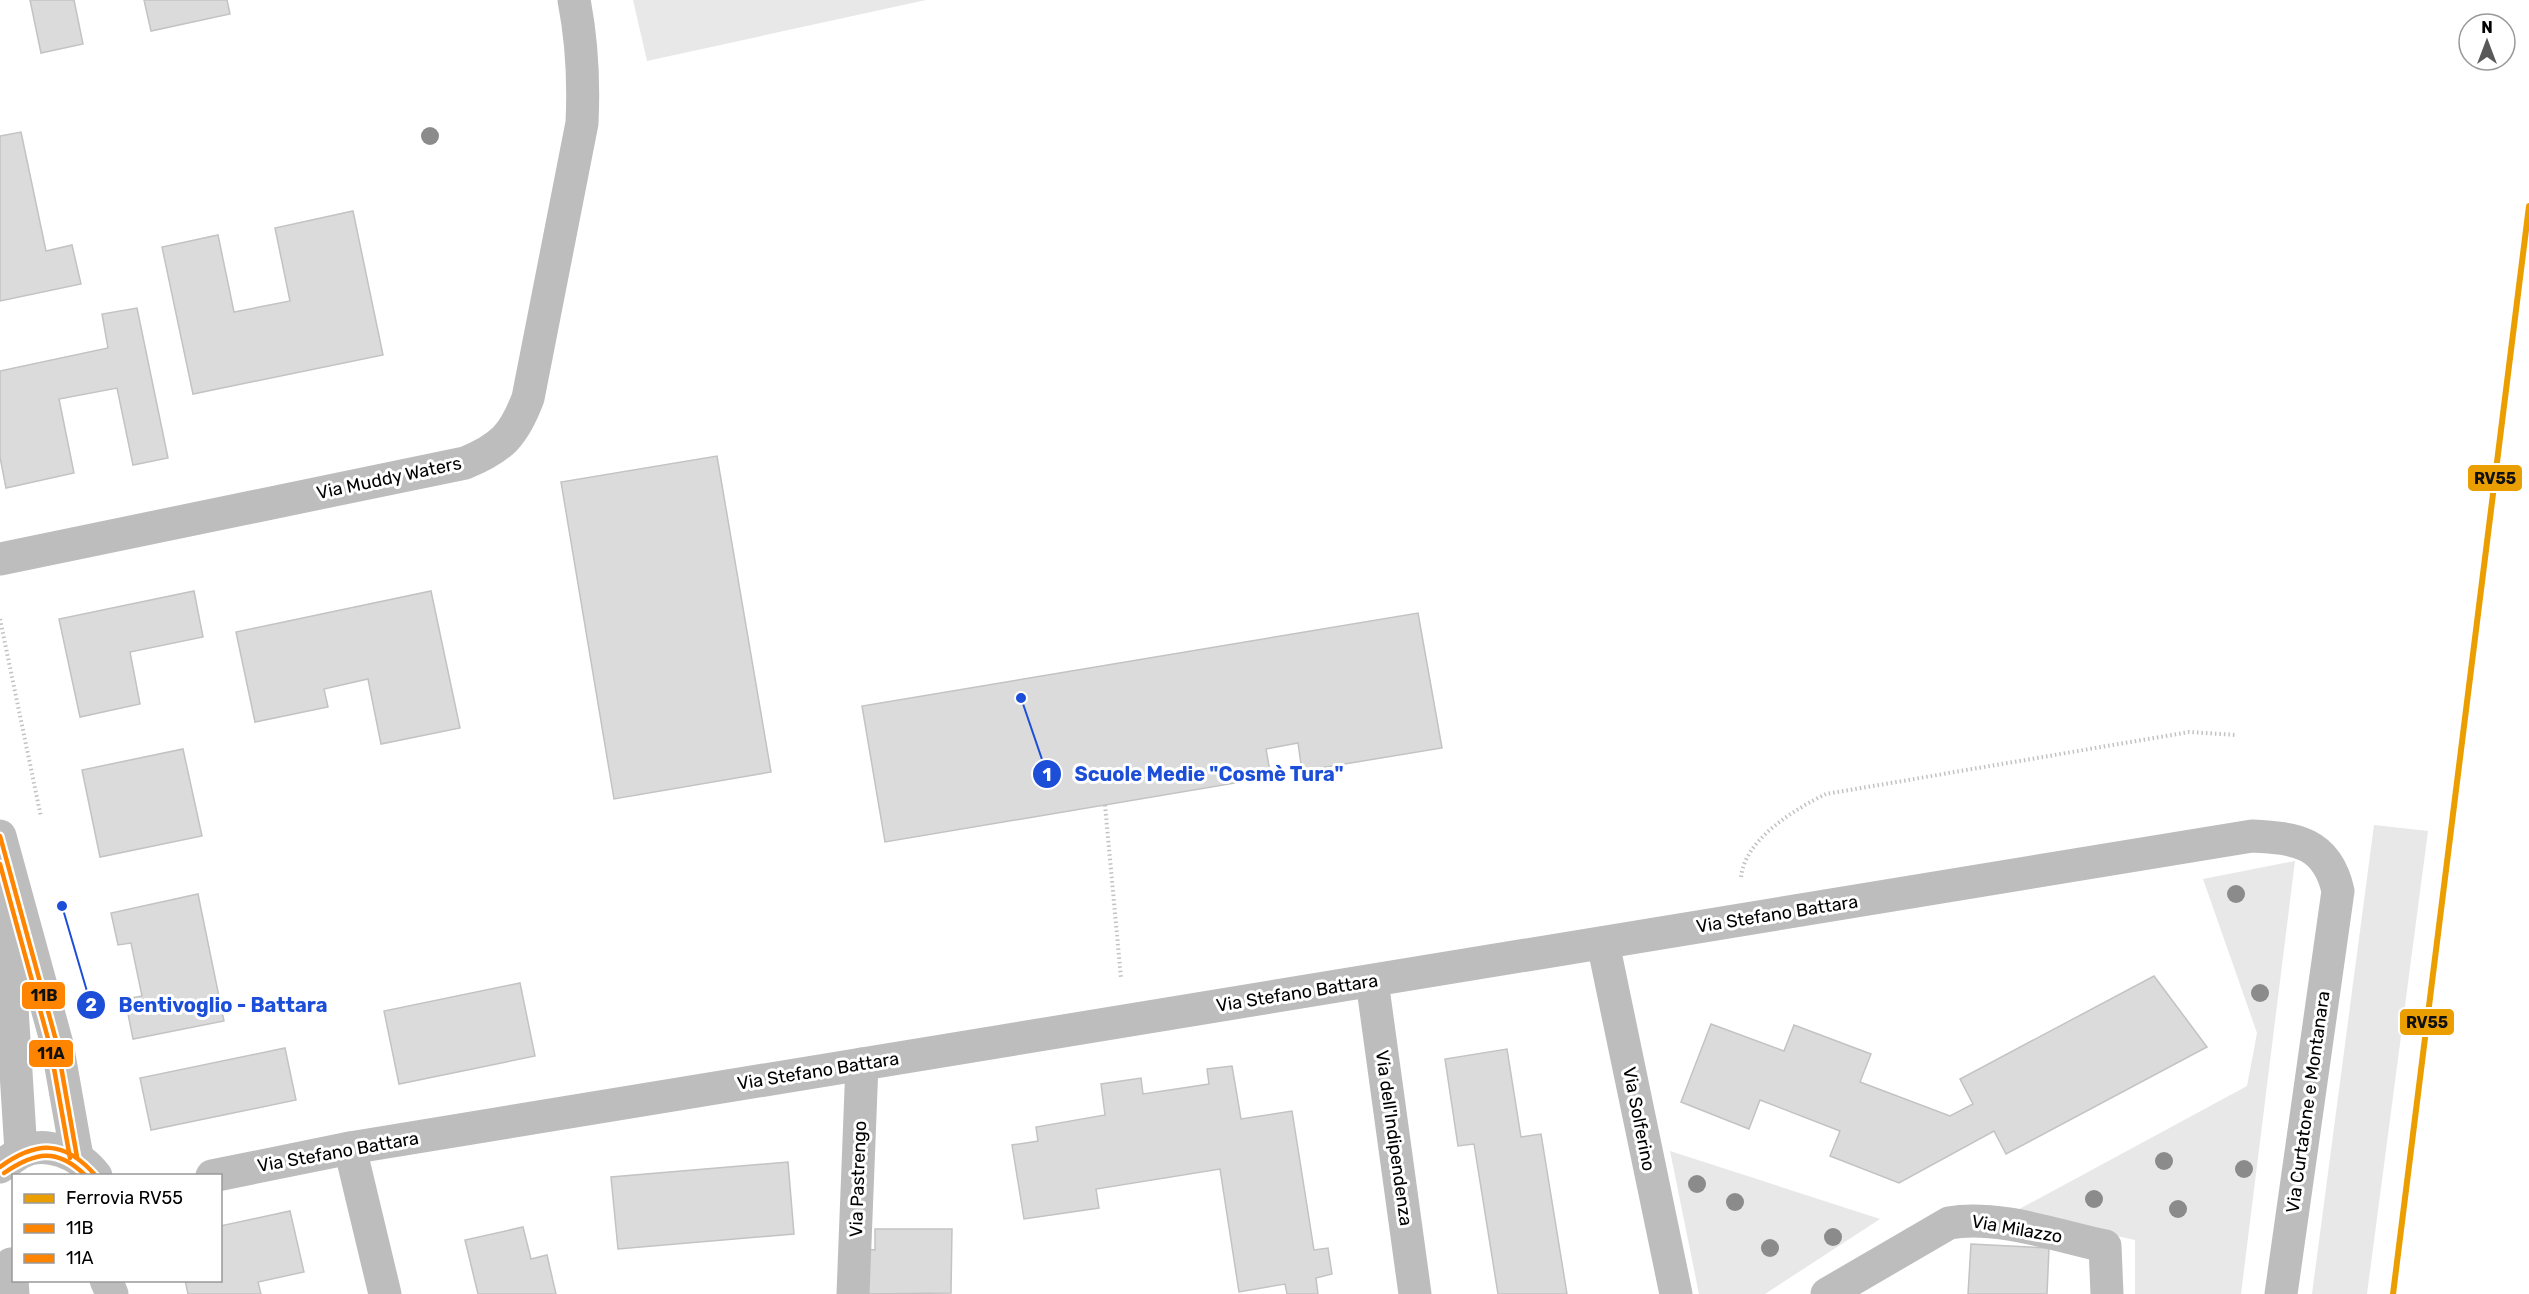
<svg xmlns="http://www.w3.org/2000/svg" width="2529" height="1294" viewBox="0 0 2529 1294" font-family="Rubik,sans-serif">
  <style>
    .green { fill: #e8e8e8 }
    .building { fill: #dbdbdb; stroke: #c3c3c3; stroke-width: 1.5 }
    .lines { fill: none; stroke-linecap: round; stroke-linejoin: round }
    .path { stroke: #c2c2c2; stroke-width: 4; stroke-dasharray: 1.5 3; stroke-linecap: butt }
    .minor { stroke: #bdbdbd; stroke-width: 33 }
    .bus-1-casing { stroke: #fff; stroke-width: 9 }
    .bus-2-casing { stroke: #fff; stroke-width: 9 }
    .bus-1 { stroke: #ff8400; stroke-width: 4.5 }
    .bus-2 { stroke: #ff8400; stroke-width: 4.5 }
    .rail-1-casing { stroke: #fff; stroke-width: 10 }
    .rail-1 { stroke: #eb9e00; stroke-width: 6 }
    .tree { fill: #8b8b8b }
    .labels { text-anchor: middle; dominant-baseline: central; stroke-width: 6; stroke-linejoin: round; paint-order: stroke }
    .street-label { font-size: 18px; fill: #000; stroke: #fff }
    .leader { fill: none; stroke: #1d4ed8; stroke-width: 2 }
    .callout-dot { fill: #1d4ed8; stroke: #fff; stroke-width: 2 }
    .mark-label { font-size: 18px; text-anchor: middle; font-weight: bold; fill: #fff }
    .callout-label { font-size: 20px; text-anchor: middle; font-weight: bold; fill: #1d4ed8; stroke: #fff; stroke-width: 6; stroke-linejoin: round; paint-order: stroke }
    .line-badge { stroke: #fff; stroke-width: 2 }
    .pale-badge-label { font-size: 16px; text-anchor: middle; font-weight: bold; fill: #111 }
  </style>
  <rect width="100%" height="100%" fill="#fff"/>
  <g class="green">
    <polygon points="633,0 926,0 647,61"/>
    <polygon points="2374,825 2428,831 2367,1294 2312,1294"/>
    <polygon points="2295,861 2241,1294 2135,1294 2135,1240 2012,1213 2247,1086 2257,1033 2203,879"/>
    <polygon points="1670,1151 1880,1219 1765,1294 1699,1294"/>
  </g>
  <g class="building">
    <polygon points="30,0 74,0 83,44 41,53"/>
    <polygon points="144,0 227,0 230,14 151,31"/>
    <polygon points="21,132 46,251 72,245 81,284 0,301 0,136"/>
    <polygon points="353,211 383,355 193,394 162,247 218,235 234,312 290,301 275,228"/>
    <polygon points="137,308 168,458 133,465 117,388 59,399 74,473 6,488 0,457 0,371 108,348 102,314"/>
    <polygon points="717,456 771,772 614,799 561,482"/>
    <polygon points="194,591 203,637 130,652 140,704 80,717 59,619"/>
    <polygon points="431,591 460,728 381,744 368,679 324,689 328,707 255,722 236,632"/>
    <polygon points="1418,613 1442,748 1302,771 1298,743 1266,749 1271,777 885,842 862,706"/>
    <polygon points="183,749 202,836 100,857 82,770"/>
    <polygon points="198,894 224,1021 133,1039 125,999 142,996 131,943 118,945 111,913"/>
    <polygon points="2154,976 2207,1047 2006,1154 1994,1131 1899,1183 1830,1156 1840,1131 1760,1100 1749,1129 1681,1102 1711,1024 1784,1051 1794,1025 1871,1054 1860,1082 1950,1116 1973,1104 1960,1079"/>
    <polygon points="520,983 535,1056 399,1084 384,1011"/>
    <polygon points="285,1048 296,1100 151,1130 140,1078"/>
    <polygon points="1507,1049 1521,1137 1541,1134 1567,1294 1498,1294 1474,1144 1458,1146 1445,1059"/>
    <polygon points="1232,1066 1241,1119 1292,1111 1314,1250 1328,1248 1332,1274 1316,1278 1318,1294 1287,1294 1285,1284 1239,1292 1220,1169 1096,1189 1099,1208 1024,1219 1012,1145 1038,1141 1036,1127 1105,1115 1101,1084 1141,1078 1143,1094 1209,1084 1207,1069"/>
    <polygon points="788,1162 794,1234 618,1249 611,1177"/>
    <polygon points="290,1211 304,1272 258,1282 261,1294 188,1294 185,1280 220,1280 220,1226"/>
    <polygon points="523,1227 531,1259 547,1255 556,1294 478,1294 465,1240"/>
    <polygon points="875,1229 952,1229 951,1293 864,1294 865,1249 875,1250"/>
    <polygon points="1971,1244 2049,1248 2047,1294 1968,1294"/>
  </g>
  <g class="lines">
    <g class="path">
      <polyline points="0,619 41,817"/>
      <polyline points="1105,805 1121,978"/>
      <path d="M1741 877C1745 839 1795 809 1826 794L2189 732 2236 735"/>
    </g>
    <g class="minor">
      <path d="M0 559 465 463C502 448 514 435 528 398L582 123C584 81 582 41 574 0"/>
      <polyline points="0,836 57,1044 77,1157"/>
      <polyline points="6,912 21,1152"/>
      <polyline points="1603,943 1676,1294"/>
      <polyline points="1372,981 1415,1294"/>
      <polyline points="350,1148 385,1294"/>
      <path d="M0 1167C6 1163 13 1157 20 1153 45 1139 80 1154 96 1176"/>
      <path d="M212 1176 350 1148 2252 836C2296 838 2327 842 2338 891L2281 1294"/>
      <polyline points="11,1264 13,1294"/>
      <polyline points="106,1280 112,1294"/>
      <polyline points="853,1294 862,1064"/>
      <path d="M1827 1294 1949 1223C1996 1214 2058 1236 2105 1246L2107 1294"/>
    </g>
    <g class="bus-1-casing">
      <g id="bus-1">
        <polyline points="0,836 57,1044 77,1157"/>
        <path d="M0 1167C36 1141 64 1139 96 1176"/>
      </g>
    </g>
    <g class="bus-2-casing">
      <g id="bus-2">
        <polyline points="0,864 50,1046 70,1158"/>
        <path d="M4 1173C35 1152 57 1147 86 1176"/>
      </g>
    </g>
    <use href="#bus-1" class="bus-1"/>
    <use href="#bus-2" class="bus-2"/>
    <g class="rail-1-casing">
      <polyline id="rail-1" points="2393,1294 2529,206"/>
    </g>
    <use href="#rail-1" class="rail-1"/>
  </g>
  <g class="tree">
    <circle cx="430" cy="136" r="9"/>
    <circle cx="2236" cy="894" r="9"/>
    <circle cx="2260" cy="993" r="9"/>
    <circle cx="2164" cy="1161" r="9"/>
    <circle cx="2244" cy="1169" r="9"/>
    <circle cx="1697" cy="1184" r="9"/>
    <circle cx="2094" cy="1199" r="9"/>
    <circle cx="1735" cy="1202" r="9"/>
    <circle cx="2178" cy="1209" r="9"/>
    <circle cx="1833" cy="1237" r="9"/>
    <circle cx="1770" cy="1248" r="9"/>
  </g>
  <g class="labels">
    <g class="street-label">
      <text transform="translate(389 478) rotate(-12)">Via Muddy Waters</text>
      <text transform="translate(1777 914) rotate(-9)">Via Stefano Battara</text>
      <text transform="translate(1297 993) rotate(-9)">Via Stefano Battara</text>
      <text transform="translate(818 1071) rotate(-9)">Via Stefano Battara</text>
      <text transform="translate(2308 1102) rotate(-82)">Via Curtatone e Montanara</text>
      <text transform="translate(1639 1119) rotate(79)">Via Solferino</text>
      <text transform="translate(1394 1138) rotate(82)">Via dell'Indipendenza</text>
      <text transform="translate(338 1152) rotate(-10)">Via Stefano Battara</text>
      <text transform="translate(858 1179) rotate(-88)">Via Pastrengo</text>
      <text transform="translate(2017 1229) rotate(10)">Via Milazzo</text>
    </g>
  </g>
  <path class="leader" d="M1021 698L1047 774M62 906L91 1005"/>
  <g class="callout-dot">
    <circle cx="1021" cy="698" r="6"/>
    <circle cx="62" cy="906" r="6"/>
    <circle cx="1047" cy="774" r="15"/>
    <circle cx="91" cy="1005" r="15"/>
  </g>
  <g class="mark-label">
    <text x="1047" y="781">1</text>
    <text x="91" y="1011">2</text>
  </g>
  <g class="callout-label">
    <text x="1209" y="781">Scuole Medie "Cosmè Tura"</text>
    <text x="223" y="1012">Bentivoglio - Battara</text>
  </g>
  <g class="line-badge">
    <rect x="2467" y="464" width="56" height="28" rx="6" fill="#eb9e00"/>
    <rect x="21" y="981" width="45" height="29" rx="6" fill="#ff8400"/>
    <rect x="2399" y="1008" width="56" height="28" rx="6" fill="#eb9e00"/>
    <rect x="28" y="1039" width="46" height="29" rx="6" fill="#ff8400"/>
  </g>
  <g class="pale-badge-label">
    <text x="2495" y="484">RV55</text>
    <text x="44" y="1001">11B</text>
    <text x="2427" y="1028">RV55</text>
    <text x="51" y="1059">11A</text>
  </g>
  <rect x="12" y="1174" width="210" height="108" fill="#ffffff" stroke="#999999" stroke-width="1.5"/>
  <rect x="24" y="1194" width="30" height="9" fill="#eb9e00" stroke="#999999" stroke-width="1.5"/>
  <text x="66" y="1204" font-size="18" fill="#000000">Ferrovia RV55</text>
  <rect x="24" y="1224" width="30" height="9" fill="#ff8400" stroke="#999999" stroke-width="1.5"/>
  <text x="66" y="1234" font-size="18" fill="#000000">11B</text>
  <rect x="24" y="1254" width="30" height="9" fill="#ff8400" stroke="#999999" stroke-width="1.5"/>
  <text x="66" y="1264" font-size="18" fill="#000000">11A</text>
  <g transform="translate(2487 42)"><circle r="28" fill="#ffffff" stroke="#999999" stroke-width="1.5"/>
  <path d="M0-4.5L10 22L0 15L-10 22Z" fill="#595959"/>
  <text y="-9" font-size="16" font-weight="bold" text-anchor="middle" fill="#000000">N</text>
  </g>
</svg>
